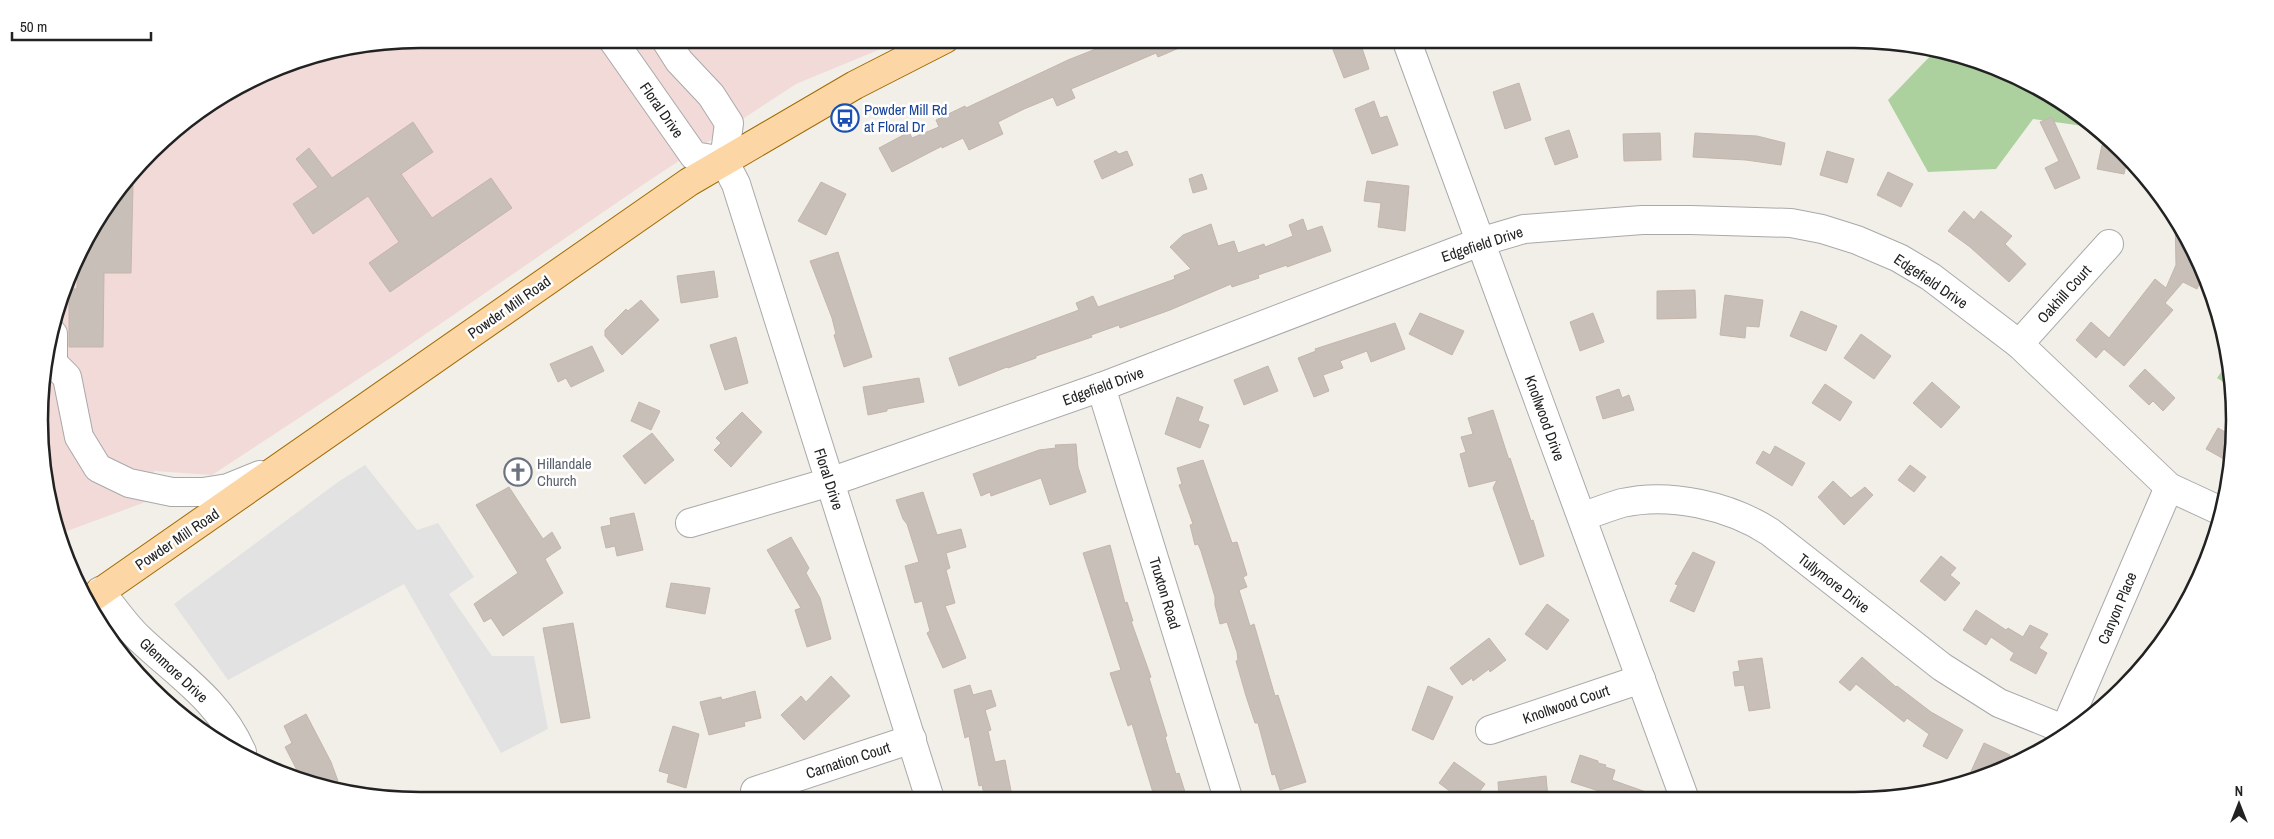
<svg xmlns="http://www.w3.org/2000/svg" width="2274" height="839" viewBox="0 0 2274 839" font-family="'Archivo Narrow',sans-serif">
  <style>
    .commercial { fill: #f2dad9 }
    .forest { fill: #add19e }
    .parking { fill: #e2e2e2 }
    .building { fill: #c7bfb8; stroke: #c4b6ab }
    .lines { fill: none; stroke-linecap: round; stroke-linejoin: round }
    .minor-casing { stroke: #a9a9a9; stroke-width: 30 }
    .major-casing { stroke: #a06b00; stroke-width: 30 }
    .minor { stroke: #fff; stroke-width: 28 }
    .major { stroke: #fcd6a4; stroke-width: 28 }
    .labels { text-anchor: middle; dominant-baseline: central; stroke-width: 5; stroke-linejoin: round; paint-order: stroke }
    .transit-label { font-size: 15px; fill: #164399; stroke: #fff; text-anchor: start }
    .street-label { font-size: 15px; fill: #222; stroke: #fff }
    .worship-label { font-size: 15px; fill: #5b616d; stroke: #fff; text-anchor: start }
    .rim { fill: none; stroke: #222; stroke-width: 2.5 }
  </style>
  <rect width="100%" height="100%" fill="#f2efe9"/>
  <polygon class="commercial" points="420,39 905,39 796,84 647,182 398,353 212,475 154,471 151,500 59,534 52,518 40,444 42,370 78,251 118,187 168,133 274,68 346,46"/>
  <g class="forest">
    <path d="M1939 50C1987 56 2063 96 2098 128L2033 119 1996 169 1928 172 1888 100 1935 51Z"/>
    <polygon points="2230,360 2233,388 2217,378"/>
  </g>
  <g class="parking">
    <polygon points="278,66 160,142 168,133"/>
    <polygon points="365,465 417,530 438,523 474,577 449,594 492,656 534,656 548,729 501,753 404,584 228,680 174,604 338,482"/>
  </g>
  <g class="building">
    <polygon points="1121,39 1200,39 1158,57 1156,53 1071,89 1075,98 1057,106 1053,97 1024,109 998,122 1003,134 969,150 963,138 942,148 942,146 892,172 879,148 909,132 912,138 939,127 936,120 965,106 966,108 1068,60"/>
    <polygon points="1338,39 1359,39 1369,69 1344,78 1330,42"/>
    <polygon points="1519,83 1531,120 1505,129 1493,92"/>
    <polygon points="1374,101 1380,118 1387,116 1398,145 1372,154 1355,109"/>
    <polygon points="2052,117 2080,178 2055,189 2045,168 2059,161 2040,122"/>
    <polygon points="413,122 433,152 401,174 432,218 491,178 512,208 390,292 369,263 399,242 368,196 313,234 293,204 318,187 296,159 309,148 332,178"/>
    <polygon points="1569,130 1578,157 1555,165 1545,138"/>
    <polygon points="1660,133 1661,160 1624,161 1623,134"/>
    <polygon points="1695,133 1757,136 1785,143 1781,165 1746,160 1693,157"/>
    <polygon points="2108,137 2128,156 2124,174 2097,169 2102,145 2106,145"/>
    <polygon points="1116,151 1119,154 1127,151 1133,165 1102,179 1094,161"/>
    <polygon points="1827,151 1854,159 1847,183 1820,175"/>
    <polygon points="1888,172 1913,184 1901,207 1877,195"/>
    <polygon points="1202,174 1207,189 1193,193 1189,179"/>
    <polygon points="1367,181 1409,186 1405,231 1378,227 1381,203 1364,201"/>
    <polygon points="821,182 846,194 826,235 798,221"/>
    <polygon points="120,185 133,185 131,273 104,273 103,347 69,347 69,289 77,289 78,251"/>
    <polygon points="1964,211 1974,220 1981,211 2012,236 2005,244 2026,264 2009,282 1970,247 1948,231"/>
    <polygon points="2175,216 2184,229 2197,258 2198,269 2204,274 2197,289 2183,282 2165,303 2173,310 2124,366 2104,349 2096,358 2076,340 2091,322 2109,338 2155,279 2166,288 2176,265"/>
    <polygon points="1303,219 1307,231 1322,226 1331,251 1287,267 1287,265 1258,275 1259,278 1232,287 1231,284 1170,310 1120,328 1119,325 1091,335 1092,337 1036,356 1036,358 1008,368 1007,367 959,386 949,358 1079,310 1076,303 1093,296 1098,307 1175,279 1174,276 1191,269 1170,247 1183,235 1211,224 1218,246 1234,241 1238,253 1264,244 1265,247 1293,236 1289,225"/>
    <polygon points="838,252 872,357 844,367 834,335 836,334 832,318 810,261"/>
    <polygon points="714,271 718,297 681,303 677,276"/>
    <polygon points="1695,290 1696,318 1657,319 1657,291"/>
    <polygon points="1725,295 1763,300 1759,327 1746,326 1745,338 1720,335"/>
    <polygon points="641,300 659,320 622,355 605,336 605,330 626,309 628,311"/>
    <polygon points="1801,311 1837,326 1826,351 1790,336"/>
    <polygon points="1420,313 1464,331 1452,355 1409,334"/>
    <polygon points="1593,313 1604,342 1580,351 1570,322"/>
    <polygon points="1395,323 1405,349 1371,362 1367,351 1340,361 1343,368 1323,375 1329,391 1314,397 1298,358 1316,351 1315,349"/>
    <polygon points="1861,334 1891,356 1874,379 1844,358"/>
    <polygon points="736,337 748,383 725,390 710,345"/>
    <polygon points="592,346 604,371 571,387 566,378 558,382 550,364"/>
    <polygon points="1268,366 1278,391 1244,405 1234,380"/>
    <polygon points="2145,369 2175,398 2163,411 2153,401 2149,405 2129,386"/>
    <polygon points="919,378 924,402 887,409 887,411 868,415 863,387"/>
    <polygon points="1932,382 1960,407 1941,428 1913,403"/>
    <polygon points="1825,384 1852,402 1840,421 1812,403"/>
    <polygon points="1619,389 1622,398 1629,395 1634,410 1603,419 1596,397"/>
    <polygon points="1177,397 1203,407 1198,421 1209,425 1200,448 1165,434"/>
    <polygon points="639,402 660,411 651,430 631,421"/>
    <polygon points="1493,410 1509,460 1510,458 1531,521 1533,520 1544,556 1520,565 1493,488 1497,480 1469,487 1460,454 1466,452 1461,437 1473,434 1468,418"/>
    <polygon points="742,412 762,432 731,467 714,450 721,443 716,438"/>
    <polygon points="2218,428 2234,437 2231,463 2206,449"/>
    <polygon points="652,433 674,460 645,484 623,456"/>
    <polygon points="1076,444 1078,467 1086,492 1050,505 1041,478 991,496 990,492 981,496 973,474 1039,450 1056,448 1055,445"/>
    <polygon points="1775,446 1805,463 1792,486 1756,463 1763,451 1770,455"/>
    <polygon points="1203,460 1232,543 1237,542 1247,575 1243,577 1247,587 1239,590 1250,626 1254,624 1275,696 1278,695 1306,782 1280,790 1275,774 1272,775 1258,723 1255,723 1246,696 1236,661 1238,660 1237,652 1227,622 1220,624 1215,605 1215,597 1201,551 1198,544 1195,545 1190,525 1193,524 1179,485 1182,484 1177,468"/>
    <polygon points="1910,465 1926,477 1914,492 1898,480"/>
    <polygon points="1833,481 1851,498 1865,487 1873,495 1844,525 1818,497"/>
    <polygon points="509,487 543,539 552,532 561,548 545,559 563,593 503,636 491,618 484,622 474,604 518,573 476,505"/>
    <polygon points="923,492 937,535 961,529 966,547 946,553 950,568 946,570 955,603 945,606 966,658 943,668 927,633 930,631 922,601 915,603 905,566 919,562 907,524 903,519 896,500"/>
    <polygon points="634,513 643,550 617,556 615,546 606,548 601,527 611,525 610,518"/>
    <polygon points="791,537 809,568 806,573 820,598 831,639 807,647 795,610 801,608 767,550"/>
    <polygon points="1110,545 1125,603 1127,602 1133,621 1131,621 1151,677 1149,678 1167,736 1165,737 1176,774 1179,773 1185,792 1183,793 1185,799 1155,799 1132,724 1128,726 1110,673 1121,670 1083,553"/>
    <polygon points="1693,552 1715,562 1694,612 1670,601 1678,585 1675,584"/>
    <polygon points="1941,556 1956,568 1950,575 1960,583 1945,601 1920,581"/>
    <polygon points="671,583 710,588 705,614 666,607"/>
    <polygon points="1547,604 1569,620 1547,650 1525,634"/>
    <polygon points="1976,610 2006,630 2008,628 2023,637 2030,625 2048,634 2039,648 2047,653 2036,674 2010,660 2014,653 1991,637 1986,645 1963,630"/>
    <polygon points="573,623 590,718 561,723 543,628"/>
    <polygon points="1489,638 1506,660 1490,672 1489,669 1473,681 1472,678 1462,685 1450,668"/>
    <polygon points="1862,657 1896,687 1897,686 1931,712 1963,730 1947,759 1923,746 1929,734 1907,718 1904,722 1856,684 1850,691 1839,682"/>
    <polygon points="1762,658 1770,708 1749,711 1744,685 1735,686 1733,672 1740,671 1738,661"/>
    <polygon points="831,676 850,696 804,740 781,715 801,696 806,702"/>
    <polygon points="970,685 973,695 991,690 996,706 985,710 991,730 988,731 995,762 1005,760 1012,796 985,799 982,785 979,786 969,736 965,738 954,690"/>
    <polygon points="1428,686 1453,697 1433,740 1412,730"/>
    <polygon points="755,691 761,718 744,722 745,726 709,735 700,702 721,697 722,700"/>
    <polygon points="306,714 331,762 338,781 319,787 301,778 285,747 292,743 284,726"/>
    <polygon points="673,726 699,734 686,788 667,782 669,774 659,771"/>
    <polygon points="1984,743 2010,755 2004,767 1968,778"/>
    <polygon points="1580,755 1598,761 1598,763 1606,765 1605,767 1615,770 1612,780 1649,793 1647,798 1603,798 1605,793 1571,782"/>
    <polygon points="1454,762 1485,784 1475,798 1459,798 1439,783"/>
    <polygon points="1546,776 1548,798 1499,798 1498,782"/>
  </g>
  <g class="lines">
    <g class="minor-casing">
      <g id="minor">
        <polyline points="612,39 694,156 724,161"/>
        <polyline points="665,39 679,61 711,95 729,123 724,161 736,184 930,799"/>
        <polyline points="1406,39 1684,797"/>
        <polyline points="2019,344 2109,244"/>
        <polyline points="53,363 67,377 79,437 98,468 129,483 172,492 203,492 228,488 260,475"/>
        <polyline points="53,363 53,334"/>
        <polyline points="1101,387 1228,798"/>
        <path d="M1582 517C1595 512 1609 507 1622 503 1670 492 1730 506 1770 532L1942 667 1999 703 2068 731"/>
        <polyline points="690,523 830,482 1101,387 1480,242 1524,229 1642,220 1691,220 1791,223 1822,229 1857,240 1899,258 1931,277 2019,344 2169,487 2223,512"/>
        <path d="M100 591C113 607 125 625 140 639 179 676 219 700 242 752"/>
        <polyline points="2065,729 2169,487"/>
        <polyline points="1490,730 1641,679"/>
        <polyline points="755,791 912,739"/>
      </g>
    </g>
    <g class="major-casing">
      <polyline id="major" points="89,600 689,182 855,85 945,39"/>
    </g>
    <use href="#minor" class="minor"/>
    <use href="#major" class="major"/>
  </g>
  <defs>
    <g id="bus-ring" transform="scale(1.4375)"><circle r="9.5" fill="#fff" stroke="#1a4fb4" stroke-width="1.5"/><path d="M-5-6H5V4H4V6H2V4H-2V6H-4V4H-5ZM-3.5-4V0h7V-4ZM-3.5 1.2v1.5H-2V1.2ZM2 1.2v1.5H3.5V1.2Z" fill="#1a4fb4"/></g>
    <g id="church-ring" transform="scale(1.4375)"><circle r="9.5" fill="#fff" stroke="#6b7280" stroke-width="1.5"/><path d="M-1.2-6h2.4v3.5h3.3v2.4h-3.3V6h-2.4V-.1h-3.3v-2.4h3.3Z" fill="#6b7280"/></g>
  </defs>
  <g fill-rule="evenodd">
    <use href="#bus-ring" x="845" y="118"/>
    <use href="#church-ring" x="518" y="472"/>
  </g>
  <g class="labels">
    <g class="transit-label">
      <text x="864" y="109">Powder Mill Rd<tspan x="864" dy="17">at Floral Dr</tspan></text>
    </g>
    <g class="street-label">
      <text transform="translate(662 110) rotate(55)">Floral Drive</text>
      <text transform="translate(1482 244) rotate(-18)">Edgefield Drive</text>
      <text transform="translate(1931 281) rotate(34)">Edgefield Drive</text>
      <text transform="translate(2064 294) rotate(-48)">Oakhill Court</text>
      <text transform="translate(509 307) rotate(-35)">Powder Mill Road</text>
      <text transform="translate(1103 386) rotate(-20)">Edgefield Drive</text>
      <text transform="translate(1545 418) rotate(70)">Knollwood Drive</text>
      <text transform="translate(829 479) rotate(72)">Floral Drive</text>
      <text transform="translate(177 539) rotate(-34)">Powder Mill Road</text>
      <text transform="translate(1834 583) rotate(38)">Tullymore Drive</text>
      <text transform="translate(1165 593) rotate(73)">Truxton Road</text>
      <text transform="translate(2117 608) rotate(-67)">Canyon Place</text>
      <text transform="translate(174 670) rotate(43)">Glenmore Drive</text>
      <text transform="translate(1566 704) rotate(-19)">Knollwood Court</text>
      <text transform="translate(848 760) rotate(-18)">Carnation Court</text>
    </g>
    <g class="worship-label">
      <text x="537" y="463">Hillandale<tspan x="537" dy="17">Church</tspan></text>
    </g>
  </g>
  <path d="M0 0H2274V839H0ZM420 48H1854A372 372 0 0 1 2226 420V420A372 372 0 0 1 1854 792H420A372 372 0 0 1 48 420V420A372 372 0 0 1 420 48Z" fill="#fff" fill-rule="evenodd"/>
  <path class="rim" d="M420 48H1854A372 372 0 0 1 2226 420V420A372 372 0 0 1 1854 792H420A372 372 0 0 1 48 420V420A372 372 0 0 1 420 48Z"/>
  <g transform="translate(2239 804)" stroke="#ffffff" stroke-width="4" paint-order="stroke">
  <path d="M0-4L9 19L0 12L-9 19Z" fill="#222222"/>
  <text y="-8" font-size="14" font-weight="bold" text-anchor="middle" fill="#222222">N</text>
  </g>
  <path d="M12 32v8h139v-8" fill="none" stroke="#222222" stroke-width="2.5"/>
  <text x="20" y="32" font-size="15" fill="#222222" stroke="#ffffff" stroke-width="4" paint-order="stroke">50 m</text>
</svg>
